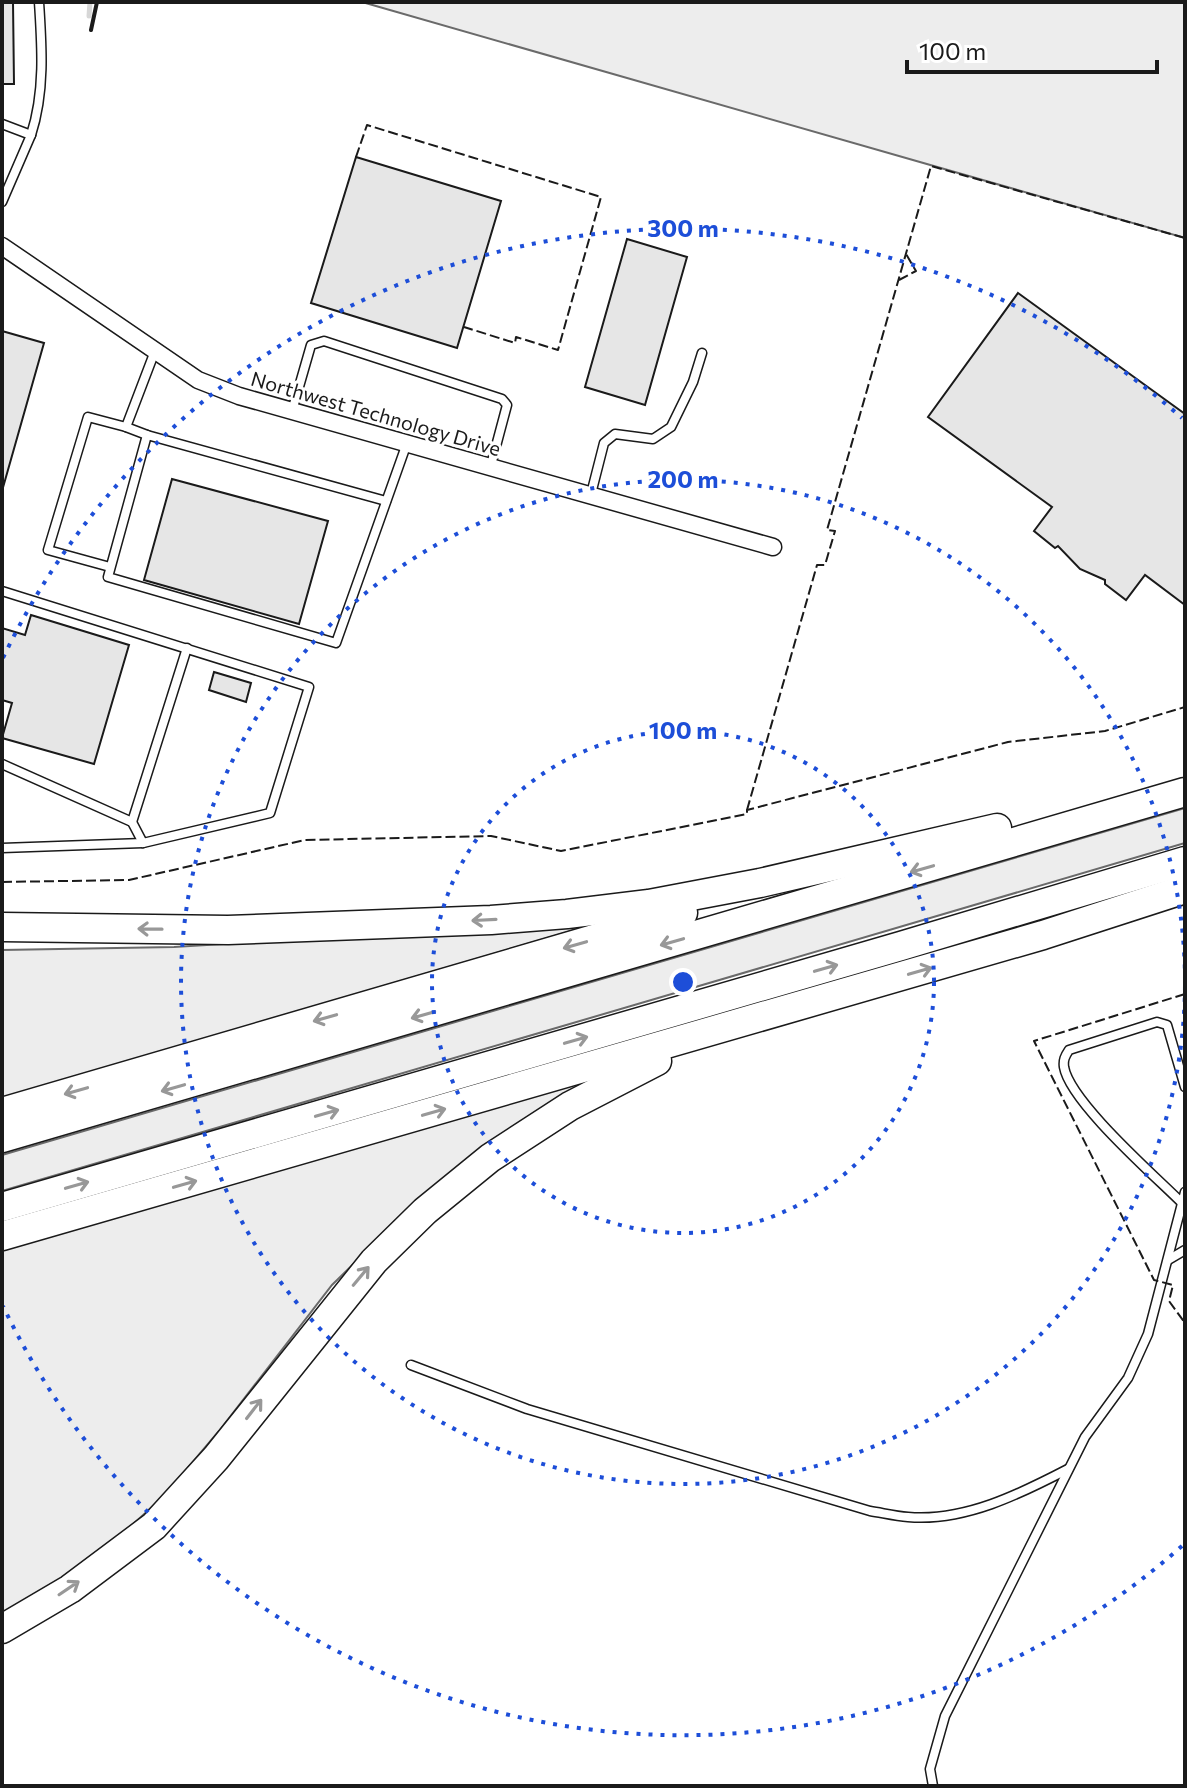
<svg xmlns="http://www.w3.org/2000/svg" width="1187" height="1788" viewBox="0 0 1187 1788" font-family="Commissioner,sans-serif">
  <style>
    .green { fill: #ededed; stroke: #6a6a6a; stroke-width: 2 }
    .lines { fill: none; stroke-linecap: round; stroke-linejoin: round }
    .stream { stroke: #d7d7d7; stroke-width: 5 }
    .building { fill: #e6e6e6; stroke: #1a1a1a; stroke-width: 2 }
    .lane-casing { stroke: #1a1a1a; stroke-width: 11 }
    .street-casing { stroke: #1a1a1a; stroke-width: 19 }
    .highway-casing { stroke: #1a1a1a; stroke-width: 31 }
    .lane { stroke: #fff; stroke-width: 8 }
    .street { stroke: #fff; stroke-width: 16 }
    .highway { stroke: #fff; stroke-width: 28 }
    .fence { stroke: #1a1a1a; stroke-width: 2; stroke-dasharray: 10 4; stroke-linecap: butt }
    .wall { stroke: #1a1a1a; stroke-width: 4 }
    .oneway { stroke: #989898 }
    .ring { fill: none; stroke: #1d4ed8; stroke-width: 4; stroke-dasharray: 4 8 }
    .labels { text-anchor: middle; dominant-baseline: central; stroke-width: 6; stroke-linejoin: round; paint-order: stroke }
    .street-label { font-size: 20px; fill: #1a1a1a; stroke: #fff }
    .centre { fill: #1d4ed8; stroke: #fff; stroke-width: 4 }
    .ring-label { font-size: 24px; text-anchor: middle; font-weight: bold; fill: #1d4ed8; stroke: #fff; stroke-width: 6; stroke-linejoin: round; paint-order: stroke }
  </style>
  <rect width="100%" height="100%" fill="#fff"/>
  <g class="green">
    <polygon points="362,2 1185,2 1185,238"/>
    <polygon points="1185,808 1185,843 2,1191 2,1155"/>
    <polygon points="600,921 568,932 2,1098 2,950 174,947"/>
    <polygon points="613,1070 384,1234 332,1285 219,1431 164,1496 119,1537 71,1573 2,1616 2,1248"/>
  </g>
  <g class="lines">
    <polyline class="stream" points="89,16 90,2"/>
  </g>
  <g class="building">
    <polygon points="2,2 13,2 14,84 2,84"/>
    <polygon points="356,157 501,201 457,348 311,303"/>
    <polygon points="627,239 687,257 645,405 585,387"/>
    <polygon points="1018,293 1185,414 1185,605 1145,575 1126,600 1105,584 1105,580 1080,569 1058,546 1055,548 1034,531 1052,507 928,417"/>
    <polygon points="2,331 44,343 2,491"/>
    <polygon points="172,479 328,521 299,624 144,580"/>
    <polygon points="31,615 129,645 94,764 2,738 12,703 2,700 2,628 25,635"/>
    <polygon points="214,672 251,683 246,702 209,690"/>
  </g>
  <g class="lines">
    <g class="lane-casing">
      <g id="lane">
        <polyline points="2,124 31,135 2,202"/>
        <path d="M31 135C45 92 42 47 39 2"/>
        <polyline points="155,351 126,427 147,435 108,577 336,643 407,443"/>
        <polyline points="292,411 311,345 324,341 502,399 507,405 491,465"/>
        <polyline points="147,435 386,501"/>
        <polyline points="591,494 604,443 615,434 653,439 671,427 693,382 702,353"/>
        <polyline points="110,567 48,550 88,417 126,427"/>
        <polyline points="2,591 309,687 270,813 143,843 2,848"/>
        <polyline points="2,764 132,822 143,843"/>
        <polyline points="132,822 187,648"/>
        <path d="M1182 1203C1155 1176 1070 1102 1064 1067 1063 1060 1065 1056 1069 1050L1157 1022 1167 1025 1185 1087"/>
        <polyline points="1168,1260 1185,1250"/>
        <path d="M411 1365 527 1409 870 1511C883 1513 895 1516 908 1517 964 1522 1020 1494 1068 1469"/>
        <polyline points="933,1786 930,1769 945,1716 1085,1437 1128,1378 1148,1334 1185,1192"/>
      </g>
    </g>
    <g class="street-casing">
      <polyline id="street" points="2,246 198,380 239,396 773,547"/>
    </g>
    <g class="highway-casing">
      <g id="highway">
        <polyline points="2,927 228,930 491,920 567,914 649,904 760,883 997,828"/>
        <polyline points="2,1112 683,913"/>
        <polyline points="2,1138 1185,792"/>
        <polyline points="2,1207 901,946 1185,861"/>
        <polyline points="2,1236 1043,935 1185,889"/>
        <polyline points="2,1629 70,1589 154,1526 216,1458 374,1261 425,1211 490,1158 570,1106 657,1061"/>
      </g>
    </g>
    <use href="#lane" class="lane"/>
    <use href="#street" class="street"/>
    <use href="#highway" class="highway"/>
    <g class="fence">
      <polyline points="356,157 367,125 601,197 558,350 516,337 515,343 464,327"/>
      <polyline points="899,280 916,271 906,254"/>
      <polyline points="747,810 817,565 825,565 835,531 827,530 931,166 1185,238"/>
      <polyline points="2,882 129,880 305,840 491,836 561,851 747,814 747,810 1008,742 1105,731 1185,707"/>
      <polyline points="1185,994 1034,1041 1154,1280 1173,1285 1169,1301 1185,1323"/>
    </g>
    <polyline class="wall" points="91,30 97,2"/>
  </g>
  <defs><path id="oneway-shaft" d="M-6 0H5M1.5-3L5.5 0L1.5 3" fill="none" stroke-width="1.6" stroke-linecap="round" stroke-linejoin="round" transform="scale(2)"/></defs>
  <g class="oneway">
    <use href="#oneway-shaft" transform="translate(922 869) rotate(164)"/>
    <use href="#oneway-shaft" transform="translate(484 920) rotate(177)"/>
    <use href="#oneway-shaft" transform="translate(150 929) rotate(-179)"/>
    <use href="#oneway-shaft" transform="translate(672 942) rotate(164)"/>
    <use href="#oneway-shaft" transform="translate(575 945) rotate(164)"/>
    <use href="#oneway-shaft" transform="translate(826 968) rotate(-16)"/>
    <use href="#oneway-shaft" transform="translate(920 971) rotate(-16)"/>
    <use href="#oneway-shaft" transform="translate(423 1015) rotate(164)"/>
    <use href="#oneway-shaft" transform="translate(325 1018) rotate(164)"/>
    <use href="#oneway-shaft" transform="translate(576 1040) rotate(-16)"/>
    <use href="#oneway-shaft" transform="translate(173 1088) rotate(164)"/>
    <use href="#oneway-shaft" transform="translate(76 1091) rotate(164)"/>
    <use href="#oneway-shaft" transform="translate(434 1112) rotate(-16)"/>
    <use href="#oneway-shaft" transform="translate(327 1113) rotate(-16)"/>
    <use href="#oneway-shaft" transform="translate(185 1184) rotate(-16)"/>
    <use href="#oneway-shaft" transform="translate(77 1185) rotate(-16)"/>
    <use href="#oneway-shaft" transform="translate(361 1276) rotate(-50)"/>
    <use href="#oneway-shaft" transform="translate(254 1409) rotate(-52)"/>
    <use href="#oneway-shaft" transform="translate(69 1588) rotate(-34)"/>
  </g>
  <g class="ring">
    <circle cx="683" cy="982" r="251"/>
    <path d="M1185 986A502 502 0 1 1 1185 978"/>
    <path d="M1182 1546A753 753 0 0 1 3 1306M3 658A753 753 0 0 1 1182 418"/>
  </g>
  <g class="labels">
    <g class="street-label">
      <text transform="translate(376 413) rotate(16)">Northwest Technology Drive</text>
    </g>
  </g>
  <circle cx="683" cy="982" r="12" class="centre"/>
  <g class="ring-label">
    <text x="683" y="237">300 m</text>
    <text x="683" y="488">200 m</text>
    <text x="683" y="739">100 m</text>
  </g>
  <rect width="1187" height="1788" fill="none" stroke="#1a1a1a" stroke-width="8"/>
  <path d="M907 60v12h250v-12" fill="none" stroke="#1a1a1a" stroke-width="4"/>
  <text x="919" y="60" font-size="24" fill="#1a1a1a" stroke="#ffffff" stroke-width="6" paint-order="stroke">100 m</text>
</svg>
